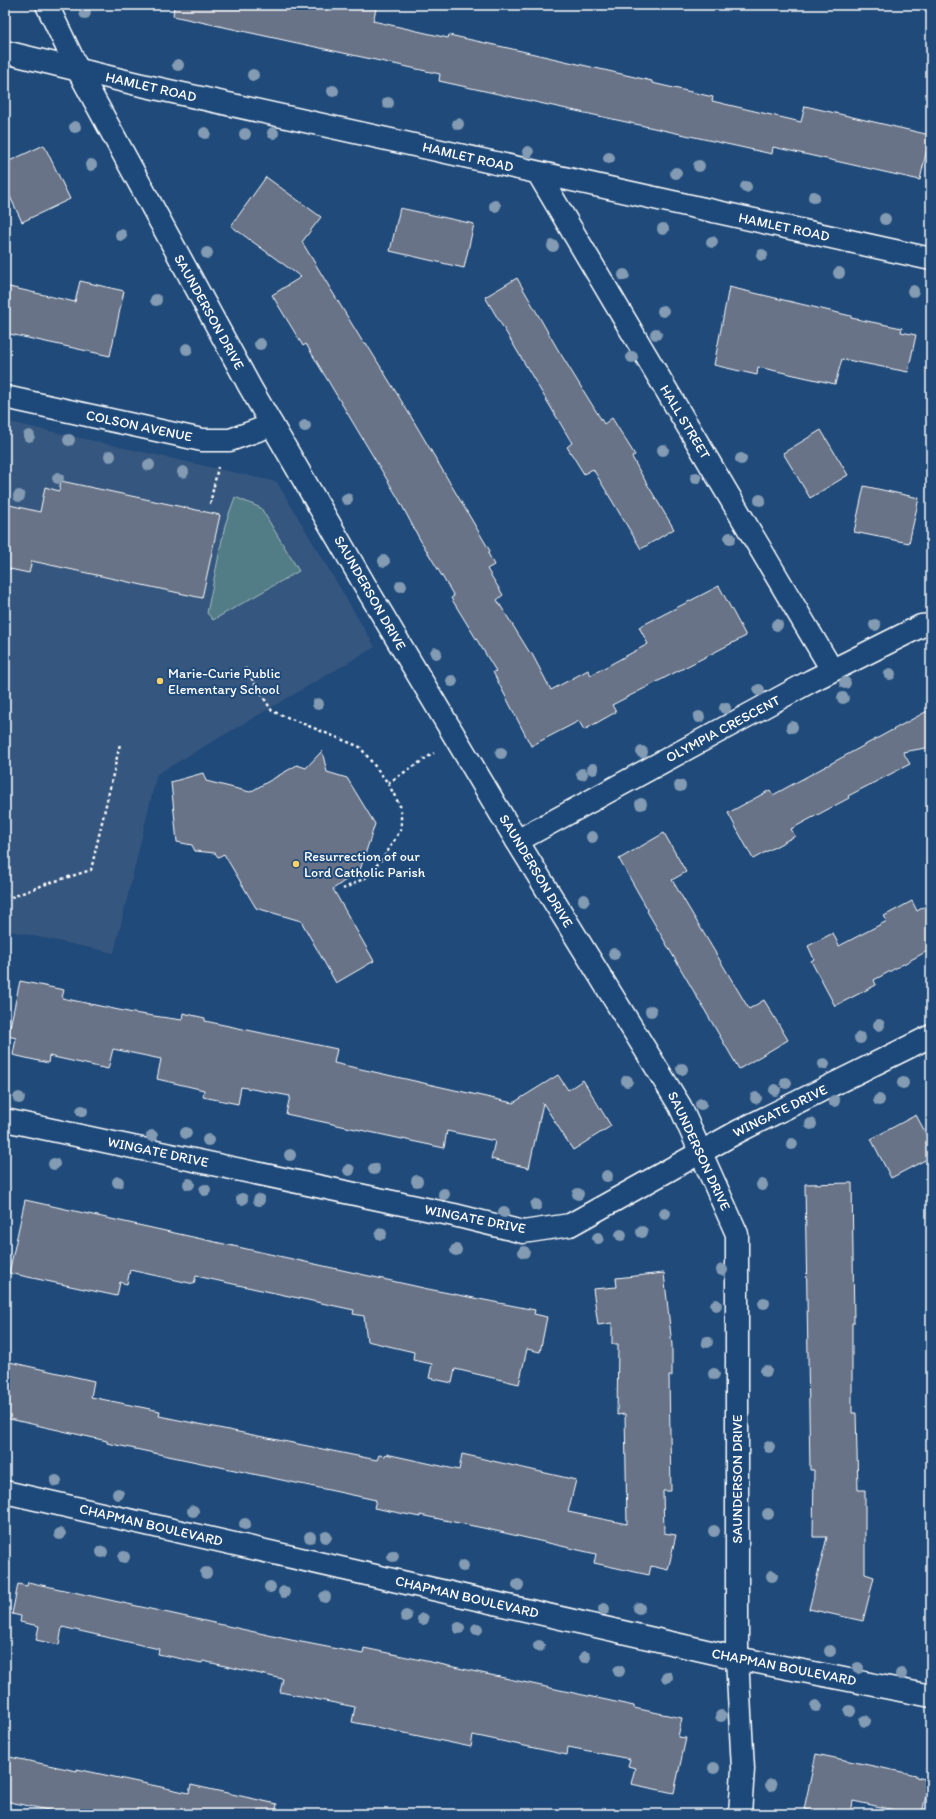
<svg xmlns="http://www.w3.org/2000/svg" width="936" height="1819" viewBox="0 0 936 1819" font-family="Itim,sans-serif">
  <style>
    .built { fill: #35567e }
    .green { fill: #527d86; stroke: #a8bec2 }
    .building { fill: #687388; stroke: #fff }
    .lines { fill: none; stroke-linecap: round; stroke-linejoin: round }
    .minor-casing { stroke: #fff; stroke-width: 25 }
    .path { stroke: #fff; stroke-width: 2.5; stroke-dasharray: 3 3; stroke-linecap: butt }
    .minor { stroke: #1f4a7a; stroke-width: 22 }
    .tree { fill: #839bb3 }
    .poi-dot { fill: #ffd166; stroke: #1f4a7a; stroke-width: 1.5 }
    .labels { text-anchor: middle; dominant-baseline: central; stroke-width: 4; stroke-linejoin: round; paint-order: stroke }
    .street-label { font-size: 14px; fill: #fff; stroke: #1f4a7a }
    .poi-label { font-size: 14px; fill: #fff; stroke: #1f4a7a; text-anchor: start }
  </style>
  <rect width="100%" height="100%" fill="#1f4a7a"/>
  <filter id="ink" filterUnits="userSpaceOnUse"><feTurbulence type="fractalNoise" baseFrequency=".025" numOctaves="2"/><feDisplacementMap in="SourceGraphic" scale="8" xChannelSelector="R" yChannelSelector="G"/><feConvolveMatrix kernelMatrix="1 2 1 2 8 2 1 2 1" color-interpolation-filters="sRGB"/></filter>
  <g filter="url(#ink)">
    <polygon class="built" points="5,421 277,482 375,647 157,774 114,953 5,930"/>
    <polygon class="green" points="235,497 261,508 299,571 213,620 207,613 225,525"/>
    <g class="building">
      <polygon points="174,5 377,5 373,21 448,38 449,35 517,50 652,81 652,83 713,97 712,101 801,122 805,106 930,135 920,180 773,147 772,154 439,81 440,74 173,16"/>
      <polygon points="44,145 70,199 22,222 5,186 5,163"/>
      <polygon points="266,177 321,217 302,242 364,344 366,343 413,420 490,551 488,553 494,565 487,569 503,595 497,600 530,653 531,652 551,690 588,670 591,675 648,644 639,627 719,586 746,636 612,705 616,712 584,730 579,721 531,746 493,672 496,671 451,598 454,596 419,538 398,498 306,344 303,346 272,295 301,277 231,226"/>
      <polygon points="400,208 474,224 464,268 390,251"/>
      <polygon points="517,278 557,348 604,424 612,418 635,455 632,457 640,472 674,529 641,549 593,469 584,474 567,447 572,443 485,297"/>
      <polygon points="80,281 124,291 110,356 5,333 5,286 75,302"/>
      <polygon points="729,287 851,316 851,318 902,328 901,332 916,335 908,372 842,359 835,384 758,367 757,375 714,365"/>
      <polygon points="821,430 848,475 810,498 783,453"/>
      <polygon points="61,481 220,515 202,598 32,561 29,573 5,568 5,504 40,512 45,487 59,491"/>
      <polygon points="864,486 919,498 909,543 854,532"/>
      <polygon points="931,709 931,747 903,752 910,764 848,796 849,798 791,829 795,836 753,859 728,813 770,790 773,795"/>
      <polygon points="322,751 327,772 347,778 375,824 360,870 333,889 374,961 336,983 301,921 256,908 224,854 218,857 215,853 195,851 192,845 177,842 171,782 203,773 206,781 250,792 297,765 306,768"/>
      <polygon points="664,833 686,872 672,880 749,1009 764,1000 788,1040 739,1069 647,911 648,910 619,859"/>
      <polygon points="912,901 917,911 931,903 931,949 874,980 876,985 835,1006 811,961 814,959 808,946 833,933 839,946 887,921 884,916"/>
      <polygon points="20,981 64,990 62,998 133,1013 182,1020 183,1013 205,1018 205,1021 337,1049 334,1063 513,1103 558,1075 568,1090 583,1080 611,1126 573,1150 543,1103 529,1168 491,1159 495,1141 447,1131 444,1148 286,1114 290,1096 241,1087 238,1104 203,1097 204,1090 157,1079 161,1059 113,1049 108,1069 49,1056 48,1063 13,1055 16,1038 8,1036"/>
      <polygon points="916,1115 931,1143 931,1157 891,1178 871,1139"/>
      <polygon points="852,1183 854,1323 852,1323 852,1413 856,1413 858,1490 865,1490 865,1574 874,1577 863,1621 809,1609 827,1537 813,1537 814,1470 810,1470 809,1414 805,1184"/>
      <polygon points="25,1200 428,1289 535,1310 534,1314 547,1317 540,1352 527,1349 519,1384 455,1369 452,1383 429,1378 432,1364 413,1360 414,1352 367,1341 364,1316 353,1314 354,1310 196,1276 194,1284 130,1270 127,1284 120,1282 117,1296 9,1273"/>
      <polygon points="664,1273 672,1345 672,1376 669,1376 671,1491 663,1491 664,1533 676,1535 668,1570 651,1566 649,1575 594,1563 596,1554 483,1528 420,1515 420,1517 374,1508 376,1500 107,1443 107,1441 5,1418 5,1361 94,1381 91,1397 160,1411 159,1416 377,1460 379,1455 385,1456 386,1454 459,1470 462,1454 576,1480 568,1512 627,1524 625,1414 617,1415 618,1344 612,1344 612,1323 598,1325 593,1289 617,1287 616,1278"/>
      <polygon points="28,1582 291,1640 363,1654 364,1648 412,1658 634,1706 634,1708 682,1718 678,1737 686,1738 674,1793 631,1784 635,1768 628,1766 630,1759 568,1747 567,1755 473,1735 471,1747 352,1722 355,1707 280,1692 283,1679 203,1661 202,1663 158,1654 159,1649 62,1627 59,1645 36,1640 39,1626 20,1622 21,1616 12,1614 18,1584 27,1586"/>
      <polygon points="816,1754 916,1775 916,1777 929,1780 922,1814 913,1814 853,1801 851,1814 826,1814 804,1809"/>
      <polygon points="5,1756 77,1771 77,1769 189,1793 191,1785 277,1804 275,1814 67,1814 5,1801"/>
    </g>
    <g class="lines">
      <g class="minor-casing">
        <g id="minor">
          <polyline points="47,5 78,70 250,387 370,594 517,841 680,1106 737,1234 737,1658 743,1769 740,1814"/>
          <polyline points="5,52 137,84 931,259"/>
          <polyline points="538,173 832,670"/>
          <polyline points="5,397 202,440 230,440 272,425"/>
          <polyline points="517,841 811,681 921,626 931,625"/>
          <polyline points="5,1120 454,1215 523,1232 570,1225 739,1131 931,1036"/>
          <polyline points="5,1492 737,1658 931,1696"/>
        </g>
      </g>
      <g class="path">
        <polyline points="5,438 8,425"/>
        <polyline points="210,504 218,467"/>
        <polyline points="245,668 272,711 360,747 388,783 401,808 401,829 386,854 367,877 343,889"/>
        <polyline points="388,783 434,753"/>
        <polyline points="5,895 12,897 46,884 91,870 120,744"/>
      </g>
      <use href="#minor" class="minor"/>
    </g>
    <g class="tree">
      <circle cx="85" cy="13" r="6"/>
      <circle cx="178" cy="65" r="6"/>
      <circle cx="253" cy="75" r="6"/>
      <circle cx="333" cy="91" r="6"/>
      <circle cx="388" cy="103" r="6"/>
      <circle cx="458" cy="124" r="6"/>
      <circle cx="75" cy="127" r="6"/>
      <circle cx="205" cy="133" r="6"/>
      <circle cx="273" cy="133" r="6"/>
      <circle cx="245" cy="134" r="6"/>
      <circle cx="528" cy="152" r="6"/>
      <circle cx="609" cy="158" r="6"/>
      <circle cx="91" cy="165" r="6"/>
      <circle cx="699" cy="166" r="6"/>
      <circle cx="676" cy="173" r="6"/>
      <circle cx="746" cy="187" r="6"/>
      <circle cx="814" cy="197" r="6"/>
      <circle cx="495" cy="206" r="6"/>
      <circle cx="885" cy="219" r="6"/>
      <circle cx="663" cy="229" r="6"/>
      <circle cx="121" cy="235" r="6"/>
      <circle cx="712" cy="242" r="6"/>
      <circle cx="553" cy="246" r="6"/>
      <circle cx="207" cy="253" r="6"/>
      <circle cx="762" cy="255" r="6"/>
      <circle cx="839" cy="273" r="6"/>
      <circle cx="624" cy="275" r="6"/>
      <circle cx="913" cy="291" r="6"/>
      <circle cx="156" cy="300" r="6"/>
      <circle cx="663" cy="311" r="6"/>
      <circle cx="656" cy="334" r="6"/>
      <circle cx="260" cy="344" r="6"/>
      <circle cx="187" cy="349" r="6"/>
      <circle cx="632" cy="357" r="6"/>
      <circle cx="305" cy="426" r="6"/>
      <circle cx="29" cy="436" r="6"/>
      <circle cx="69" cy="440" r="6"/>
      <circle cx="663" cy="450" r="6"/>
      <circle cx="110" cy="456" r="6"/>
      <circle cx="741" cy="459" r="6"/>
      <circle cx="149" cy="465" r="6"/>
      <circle cx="183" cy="472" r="6"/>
      <circle cx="58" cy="478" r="6"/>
      <circle cx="696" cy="478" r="6"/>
      <circle cx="19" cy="496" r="6"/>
      <circle cx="347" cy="499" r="6"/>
      <circle cx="760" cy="500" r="6"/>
      <circle cx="730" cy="538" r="6"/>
      <circle cx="384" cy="561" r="6"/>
      <circle cx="401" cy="586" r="6"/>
      <circle cx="777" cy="625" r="6"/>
      <circle cx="875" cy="625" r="6"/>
      <circle cx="436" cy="653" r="6"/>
      <circle cx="890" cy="674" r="6"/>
      <circle cx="452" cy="681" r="6"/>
      <circle cx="845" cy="683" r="6"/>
      <circle cx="759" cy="690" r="6"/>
      <circle cx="843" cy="698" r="6"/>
      <circle cx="318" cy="704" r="6"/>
      <circle cx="725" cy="708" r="6"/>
      <circle cx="699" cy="717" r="6"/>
      <circle cx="792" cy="727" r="6"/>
      <circle cx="642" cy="752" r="6"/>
      <circle cx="501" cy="753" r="6"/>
      <circle cx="593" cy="769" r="6"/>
      <circle cx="582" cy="774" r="6"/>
      <circle cx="680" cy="786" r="6"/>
      <circle cx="641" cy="804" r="6"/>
      <circle cx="592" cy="837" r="6"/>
      <circle cx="584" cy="900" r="6"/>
      <circle cx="614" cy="954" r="6"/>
      <circle cx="651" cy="1011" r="6"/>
      <circle cx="879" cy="1025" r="6"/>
      <circle cx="860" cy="1038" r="6"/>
      <circle cx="824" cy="1064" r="6"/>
      <circle cx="682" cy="1069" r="6"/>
      <circle cx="627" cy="1081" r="6"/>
      <circle cx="786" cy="1083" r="6"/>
      <circle cx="903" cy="1083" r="6"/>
      <circle cx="775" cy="1090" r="6"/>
      <circle cx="19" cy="1098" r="6"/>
      <circle cx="756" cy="1098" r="6"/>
      <circle cx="879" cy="1100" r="6"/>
      <circle cx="834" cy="1101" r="6"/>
      <circle cx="701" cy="1104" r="6"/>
      <circle cx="82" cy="1111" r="6"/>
      <circle cx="811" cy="1124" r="6"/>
      <circle cx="186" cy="1133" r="6"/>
      <circle cx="152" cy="1136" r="6"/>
      <circle cx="208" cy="1140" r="6"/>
      <circle cx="792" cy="1144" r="6"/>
      <circle cx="290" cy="1155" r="6"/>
      <circle cx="54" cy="1164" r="6"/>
      <circle cx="374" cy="1169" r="6"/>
      <circle cx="349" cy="1170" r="6"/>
      <circle cx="607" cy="1176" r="6"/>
      <circle cx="417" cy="1181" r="6"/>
      <circle cx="118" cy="1182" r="6"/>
      <circle cx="189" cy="1184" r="6"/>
      <circle cx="762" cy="1185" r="6"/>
      <circle cx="205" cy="1190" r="6"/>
      <circle cx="444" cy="1194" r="6"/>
      <circle cx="578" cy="1194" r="6"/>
      <circle cx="242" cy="1199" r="6"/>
      <circle cx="259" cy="1200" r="6"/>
      <circle cx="536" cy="1205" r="6"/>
      <circle cx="504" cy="1212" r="6"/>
      <circle cx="665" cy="1213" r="6"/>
      <circle cx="642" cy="1232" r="6"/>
      <circle cx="381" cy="1234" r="6"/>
      <circle cx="621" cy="1235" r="6"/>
      <circle cx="598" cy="1238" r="6"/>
      <circle cx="456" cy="1250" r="6"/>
      <circle cx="524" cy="1252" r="6"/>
      <circle cx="722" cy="1270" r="6"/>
      <circle cx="764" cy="1303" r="6"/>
      <circle cx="716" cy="1305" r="6"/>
      <circle cx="707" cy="1342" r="6"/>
      <circle cx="766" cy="1371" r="6"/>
      <circle cx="714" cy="1374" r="6"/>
      <circle cx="769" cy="1447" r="6"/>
      <circle cx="56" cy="1481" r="6"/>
      <circle cx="118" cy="1494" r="6"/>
      <circle cx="193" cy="1511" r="6"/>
      <circle cx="768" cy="1514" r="6"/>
      <circle cx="245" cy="1524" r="6"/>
      <circle cx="714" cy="1531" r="6"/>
      <circle cx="60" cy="1534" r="6"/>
      <circle cx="310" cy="1537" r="6"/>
      <circle cx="326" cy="1537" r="6"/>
      <circle cx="102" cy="1552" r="6"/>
      <circle cx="393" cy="1556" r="6"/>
      <circle cx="124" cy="1557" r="6"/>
      <circle cx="463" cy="1566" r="6"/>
      <circle cx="206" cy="1573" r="6"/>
      <circle cx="772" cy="1576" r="6"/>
      <circle cx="518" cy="1585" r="6"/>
      <circle cx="270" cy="1587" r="6"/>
      <circle cx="284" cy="1592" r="6"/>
      <circle cx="325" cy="1597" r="6"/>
      <circle cx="639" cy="1608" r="6"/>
      <circle cx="604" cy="1609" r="6"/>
      <circle cx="406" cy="1616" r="6"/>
      <circle cx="423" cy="1619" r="6"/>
      <circle cx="459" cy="1628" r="6"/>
      <circle cx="477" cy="1629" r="6"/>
      <circle cx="539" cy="1646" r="6"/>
      <circle cx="830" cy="1651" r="6"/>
      <circle cx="585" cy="1657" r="6"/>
      <circle cx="858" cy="1668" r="6"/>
      <circle cx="619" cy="1671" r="6"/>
      <circle cx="901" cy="1674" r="6"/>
      <circle cx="667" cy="1677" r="6"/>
      <circle cx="816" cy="1706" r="6"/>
      <circle cx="850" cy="1711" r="6"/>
      <circle cx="721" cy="1716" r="6"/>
      <circle cx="865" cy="1721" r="6"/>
      <circle cx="714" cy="1768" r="6"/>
      <circle cx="771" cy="1785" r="6"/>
    </g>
  </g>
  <g class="poi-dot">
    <circle cx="160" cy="681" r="4"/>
    <circle cx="296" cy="864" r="4"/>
  </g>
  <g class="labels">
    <g class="street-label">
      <text transform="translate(151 87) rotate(13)">HAMLET ROAD</text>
      <text transform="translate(468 157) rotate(13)">HAMLET ROAD</text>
      <text transform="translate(784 227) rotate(12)">HAMLET ROAD</text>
      <text transform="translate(209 312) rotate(61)">SAUNDERSON DRIVE</text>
      <text transform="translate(685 422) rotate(59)">HALL STREET</text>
      <text transform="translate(139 426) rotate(12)">COLSON AVENUE</text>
      <text transform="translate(370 593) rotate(60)">SAUNDERSON DRIVE</text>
      <text transform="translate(723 729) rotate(-28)">OLYMPIA CRESCENT</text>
      <text transform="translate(536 871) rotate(59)">SAUNDERSON DRIVE</text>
      <text transform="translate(780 1111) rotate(-26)">WINGATE DRIVE</text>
      <text transform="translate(699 1151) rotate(65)">SAUNDERSON DRIVE</text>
      <text transform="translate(158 1152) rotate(12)">WINGATE DRIVE</text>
      <text transform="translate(475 1219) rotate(11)">WINGATE DRIVE</text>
      <text transform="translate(737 1479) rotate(-90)">SAUNDERSON DRIVE</text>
      <text transform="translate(151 1525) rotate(13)">CHAPMAN BOULEVARD</text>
      <text transform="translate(467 1597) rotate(13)">CHAPMAN BOULEVARD</text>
      <text transform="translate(784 1667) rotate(11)">CHAPMAN BOULEVARD</text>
    </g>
    <g class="poi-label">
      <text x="168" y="673">Marie-Curie Public<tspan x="168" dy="16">Elementary School</tspan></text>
      <text x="304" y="856">Resurrection of our<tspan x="304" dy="16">Lord Catholic Parish</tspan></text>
    </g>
  </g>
  <rect width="936" height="1819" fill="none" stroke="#1f4a7a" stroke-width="20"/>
  <rect x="10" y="10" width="916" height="1799" fill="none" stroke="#fff" stroke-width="1.5" filter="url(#ink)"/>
</svg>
